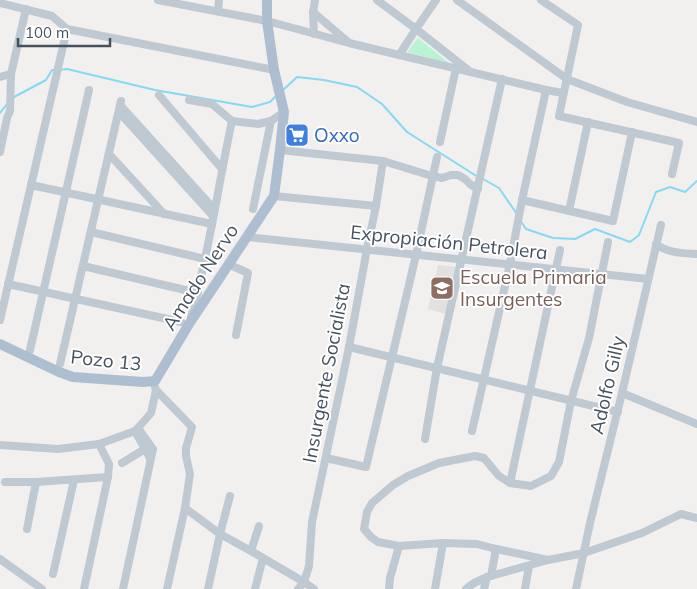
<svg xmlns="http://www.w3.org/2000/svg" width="697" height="589" viewBox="0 0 697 589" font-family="Mulish,sans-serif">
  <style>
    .education { fill: #e3e0e1 }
    .green { fill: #baf3d1 }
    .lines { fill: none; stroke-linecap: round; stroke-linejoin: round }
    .stream { stroke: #84daf3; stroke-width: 2 }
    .minor { stroke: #bec9d2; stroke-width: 8 }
    .major { stroke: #adbed0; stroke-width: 10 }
    .labels { text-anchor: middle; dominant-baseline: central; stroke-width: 4; stroke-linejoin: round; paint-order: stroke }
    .shop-label { font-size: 19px; fill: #366cbe; stroke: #fff; text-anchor: start }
    .street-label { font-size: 19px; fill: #45525e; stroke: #fff }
    .education-label { font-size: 19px; fill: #785e54; stroke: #fff; text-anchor: start }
  </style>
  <rect width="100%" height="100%" fill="#f2efef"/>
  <polygon class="education" points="438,265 457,267 446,314 428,309"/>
  <polygon class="green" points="418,38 449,63 407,52"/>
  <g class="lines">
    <g class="stream">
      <polyline points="59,70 67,69 155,90 252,107 270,102 277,95"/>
      <polyline points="282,91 297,77 324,80 357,87 382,104 407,132 478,177"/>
      <polyline points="14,97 46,80 52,70 54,70"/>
      <polyline points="0,113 7,104"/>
      <polyline points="483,179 499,188 517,214"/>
      <polyline points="520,220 526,229 553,238 575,239 595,229 630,242 639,235 656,192 670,187 685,192 697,181"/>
    </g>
    <g class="minor">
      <polyline points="158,0 267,21 349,43 546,90 563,93"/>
      <polyline points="377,0 416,29 468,70"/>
      <polyline points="457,0 567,79 627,102 697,122"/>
      <polyline points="541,0 578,25 559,116 679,143 672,174"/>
      <polyline points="0,3 52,16 67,29 274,70"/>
      <polyline points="218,11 219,0"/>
      <polyline points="313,12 348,42"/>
      <polyline points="314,34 313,12 315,0"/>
      <polyline points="399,55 416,29 436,0"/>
      <polyline points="0,77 11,74"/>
      <polyline points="159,95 222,169"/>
      <polyline points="189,100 212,104 232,121"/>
      <polyline points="120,105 214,209"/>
      <polyline points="119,112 213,216"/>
      <polyline points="232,121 258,124 271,121 284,112"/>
      <polyline points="440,142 456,68"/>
      <polyline points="280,150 383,161 432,176 442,178 451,175 458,175 465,179 470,184 478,189"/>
      <polyline points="0,152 7,118 10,111 11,74 26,9"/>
      <polyline points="109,154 164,214"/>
      <polyline points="31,185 212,224"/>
      <polyline points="274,196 376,206"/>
      <polyline points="522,200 613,221 632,132"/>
      <polyline points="253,209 271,121"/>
      <polyline points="569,211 588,122"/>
      <polyline points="91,232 205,259"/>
      <polyline points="247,237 648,279"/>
      <path d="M656 244C667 253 683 253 697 254"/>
      <polyline points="228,264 248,273 236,335"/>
      <polyline points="83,266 198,293"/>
      <polyline points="8,284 181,322"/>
      <path d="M191 317C209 253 218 186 232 121"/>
      <polyline points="0,320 67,29"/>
      <polyline points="349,347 618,412"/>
      <polyline points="30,350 89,90"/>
      <polyline points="60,364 121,101"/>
      <polyline points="156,390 192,427 186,448 186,456 190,474 185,508 167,589"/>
      <polyline points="622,393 697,424"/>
      <polyline points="135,431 150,458"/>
      <polyline points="472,431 510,264 522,200 546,90"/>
      <polyline points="425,439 437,368 502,79"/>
      <polyline points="0,445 58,449 99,444 135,431 138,428 151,413 156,390 155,387"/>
      <polyline points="326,458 366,467 416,255 437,157"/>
      <polyline points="122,463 145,449"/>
      <polyline points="5,482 36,482 108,477"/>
      <polyline points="510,483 560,250"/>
      <polyline points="185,508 220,534 251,551 304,582 314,589"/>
      <polyline points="27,529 36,482"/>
      <polyline points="251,551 259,526"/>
      <polyline points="0,559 42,589"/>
      <polyline points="548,560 492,548 477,544 443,543 399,546 378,542 371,537 364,529 367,512 372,503 393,485 408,476 439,463 475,456 484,458 499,476 510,483 531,486 551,476 559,462 571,401 589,338 608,242"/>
      <polyline points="53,574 74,480"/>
      <polyline points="491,576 496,549"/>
      <polyline points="84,589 108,477 109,464 99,444"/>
      <polyline points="123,589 153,449 138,428"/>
      <polyline points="208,589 220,534 230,496"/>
      <polyline points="255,589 263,558"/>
      <polyline points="298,589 304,582 309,566 312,522 349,347 367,249 376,206 383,161"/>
      <polyline points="389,589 390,578 399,546"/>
      <polyline points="435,589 443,543"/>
      <polyline points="466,589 474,583 487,577 548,560 584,553 642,533 681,514 697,518"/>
      <polyline points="484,589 487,577"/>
      <polyline points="525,589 529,566"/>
      <polyline points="576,589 590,523 622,393 661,225"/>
    </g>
    <polyline class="major" points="0,344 59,372 73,377 143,382 155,381 189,324 274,196 280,150 284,112 274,70 267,21 267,0"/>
  </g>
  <defs>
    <g id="supermarket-square" transform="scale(1.25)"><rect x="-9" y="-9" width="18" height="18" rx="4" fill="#3f7fe0" stroke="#fff"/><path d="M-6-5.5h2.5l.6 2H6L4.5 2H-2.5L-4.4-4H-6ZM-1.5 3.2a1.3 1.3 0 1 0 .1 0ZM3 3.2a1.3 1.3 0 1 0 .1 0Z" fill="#fff"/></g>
    <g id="school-square" transform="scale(1.25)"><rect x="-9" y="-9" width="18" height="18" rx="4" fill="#8d6e63" stroke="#fff"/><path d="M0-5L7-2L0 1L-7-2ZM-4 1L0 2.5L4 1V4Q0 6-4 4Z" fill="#fff"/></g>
  </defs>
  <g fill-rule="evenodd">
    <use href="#supermarket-square" x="297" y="135"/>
    <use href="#school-square" x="442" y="288"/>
  </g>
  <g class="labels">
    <g class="shop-label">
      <text x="314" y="135">Oxxo</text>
    </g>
    <g class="street-label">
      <text transform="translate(449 242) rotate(6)">Expropiación Petrolera</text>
      <text transform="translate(200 277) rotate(-57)">Amado Nervo</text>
      <text transform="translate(106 360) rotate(6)">Pozo 13</text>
      <text transform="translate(326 373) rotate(-79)">Insurgente Socialista</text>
      <text transform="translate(607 385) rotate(-77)">Adolfo Gilly</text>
    </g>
    <g class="education-label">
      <text x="460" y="277">Escuela Primaria<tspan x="460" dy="22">Insurgentes</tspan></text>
    </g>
  </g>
  <path d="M18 38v8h92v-8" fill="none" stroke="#45525e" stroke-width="2.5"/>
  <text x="25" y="38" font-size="15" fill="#45525e" stroke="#ffffff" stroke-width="4" paint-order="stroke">100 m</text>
</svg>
